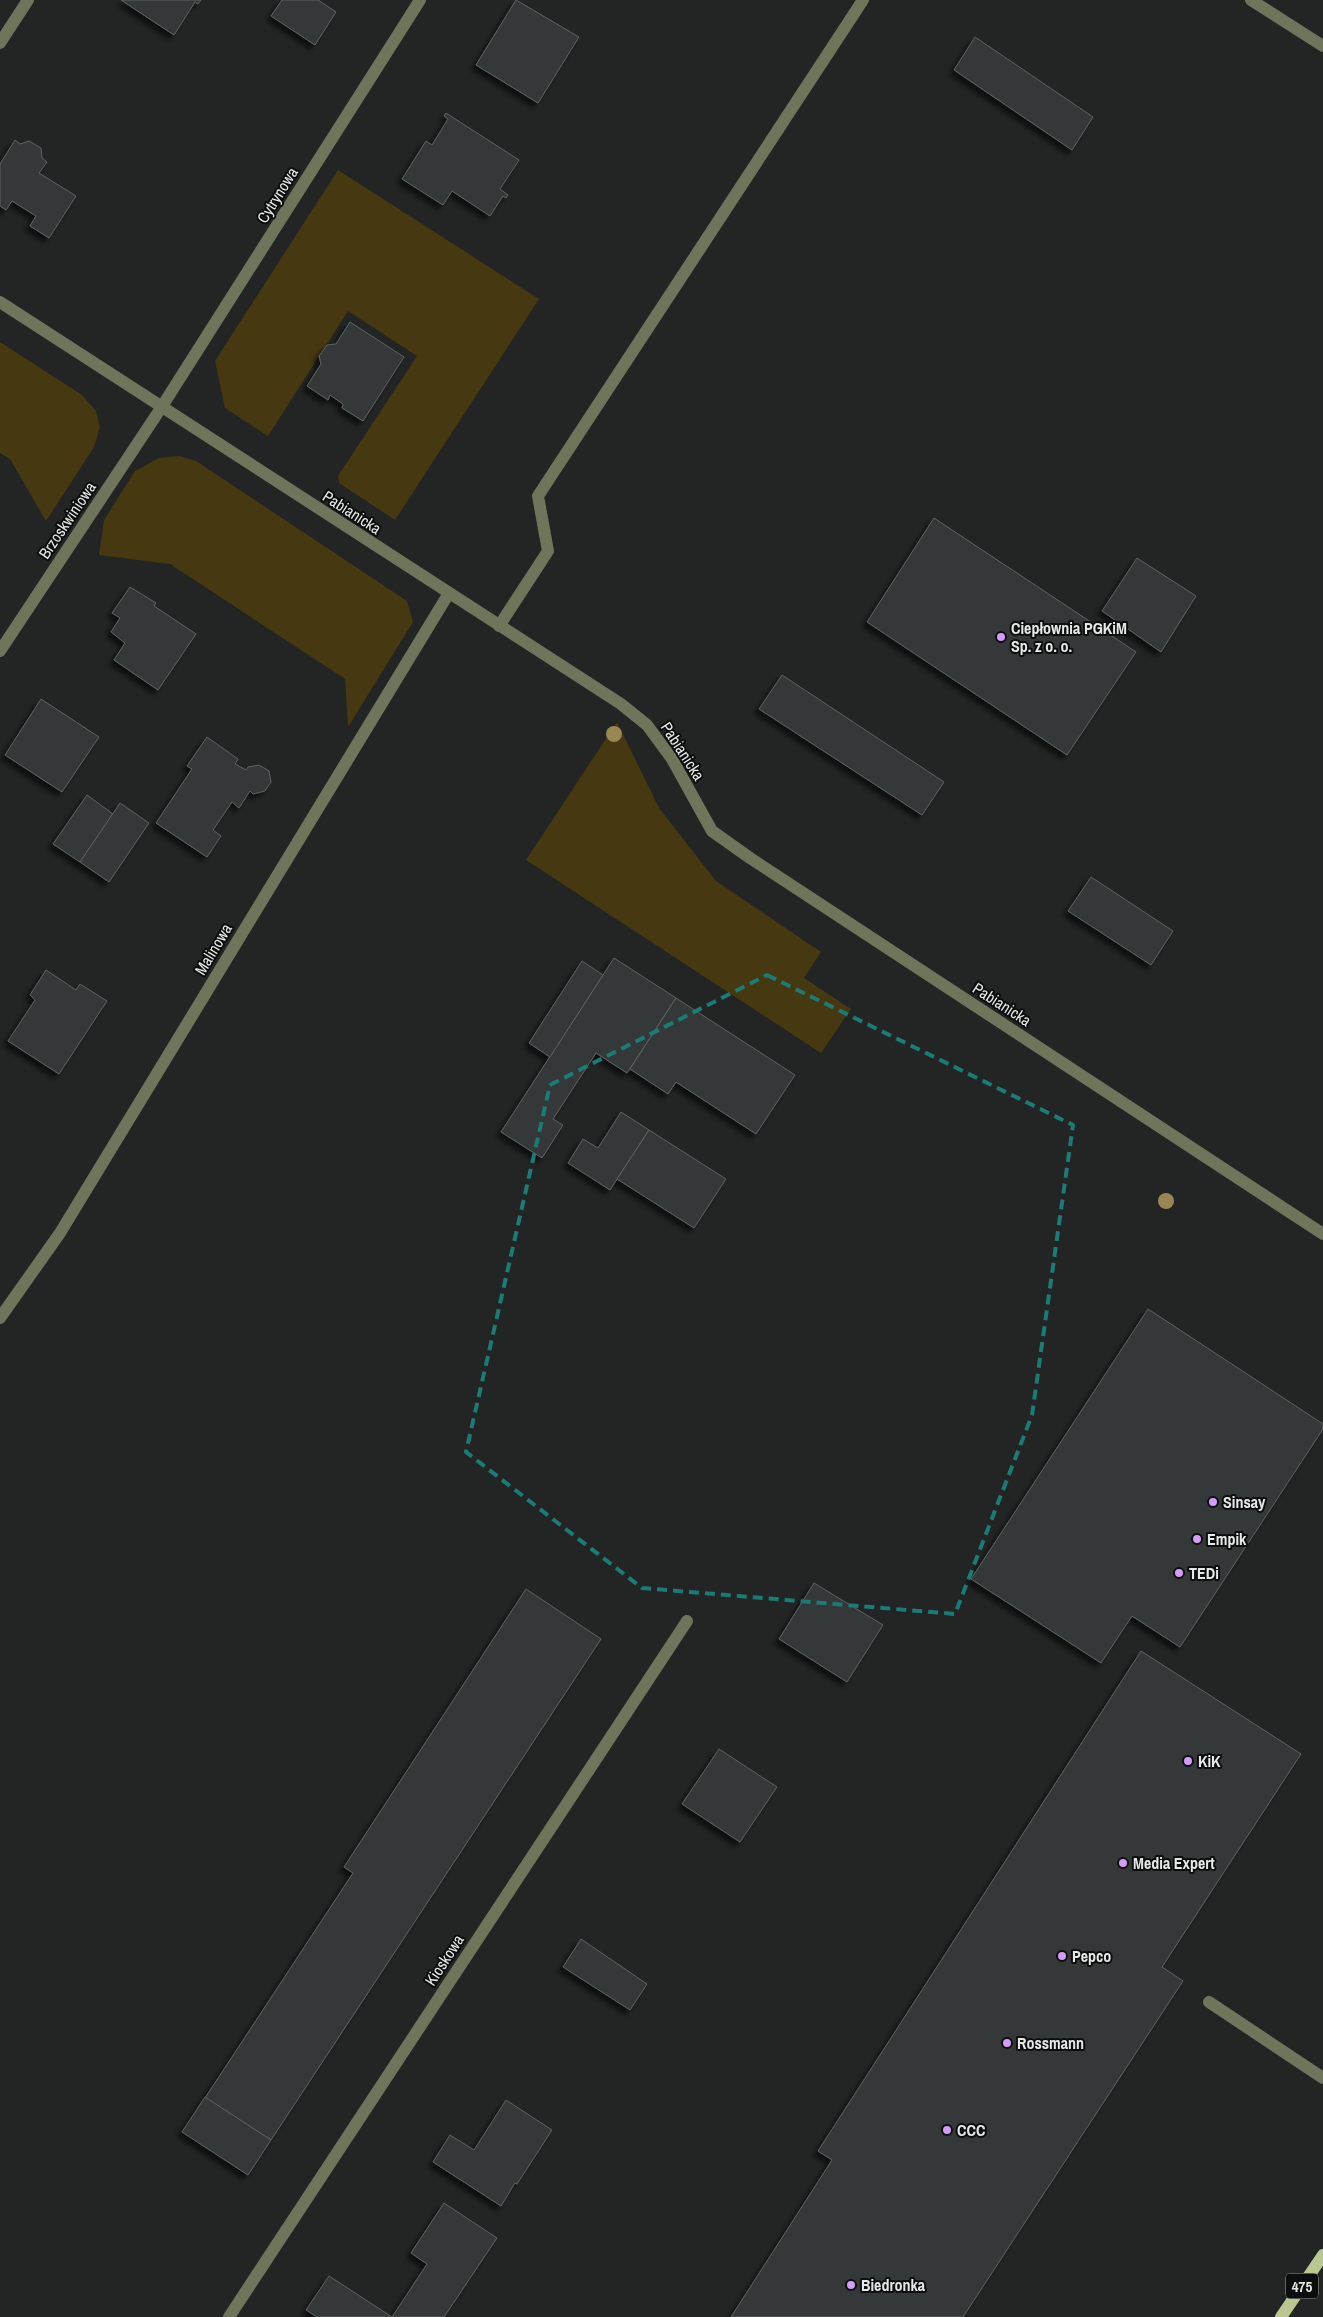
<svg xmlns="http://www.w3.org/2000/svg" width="1323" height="2317" viewBox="0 0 1323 2317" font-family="'Archivo Narrow',sans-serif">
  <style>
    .green { fill: #463811 }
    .building { fill: #353938; stroke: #5e6261; filter: url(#shadow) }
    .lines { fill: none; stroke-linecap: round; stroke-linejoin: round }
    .minor { stroke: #6e755b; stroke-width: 12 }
    .major { stroke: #b9c891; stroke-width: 12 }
    .tree { fill: #998753 }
    .marked { fill: none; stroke: #1a7c74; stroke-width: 4; stroke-dasharray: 10 6; stroke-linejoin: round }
    .poi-dot { fill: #d39cfc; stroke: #0c0d0d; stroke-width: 2 }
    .labels { text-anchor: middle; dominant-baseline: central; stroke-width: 4; stroke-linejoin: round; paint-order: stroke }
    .shield { fill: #0c0d0d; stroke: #a5a6a6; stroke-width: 1 }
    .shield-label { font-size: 15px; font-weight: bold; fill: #e6e8e7 }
    .street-label { font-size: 16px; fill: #e6e8e7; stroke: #0c0d0d }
    .poi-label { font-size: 16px; font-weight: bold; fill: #e6e8e7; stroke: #0c0d0d; text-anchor: start }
  </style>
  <defs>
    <filter id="shadow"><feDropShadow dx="-4.5" dy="4.5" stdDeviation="2.5" flood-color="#0009"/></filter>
  </defs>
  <rect width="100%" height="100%" fill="#222523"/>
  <g class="green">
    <polygon points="338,170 539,299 395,520 339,483 338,476 417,356 348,311 268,436 225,408 215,361"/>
    <polygon points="0,342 82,395 96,411 100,427 94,447 46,521 10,459 0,453"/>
    <polygon points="179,456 196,461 407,601 413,622 348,727 345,679 170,564 99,555 104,520 135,471 159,458"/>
    <polygon points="617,722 659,808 716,881 821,952 804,978 851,1009 821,1053 526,860"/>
  </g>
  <g class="building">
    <polygon points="121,0 201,0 198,4 195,2 174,35"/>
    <polygon points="282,0 318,0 336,12 315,45 271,16"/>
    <polygon points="516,0 579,37 538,103 476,65"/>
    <polygon points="975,37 1093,117 1072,150 954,70"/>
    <polygon points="446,113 519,160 500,189 508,195 506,198 503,196 490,216 452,191 443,205 402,179 426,141 432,145 448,119 444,116"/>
    <polygon points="15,140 20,144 29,141 41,148 42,158 47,162 39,173 76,196 49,238 30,226 36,216 12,201 6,210 0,206 0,164"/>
    <polygon points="350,322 404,357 363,421 342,408 343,404 330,395 328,400 307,386 321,364 319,356 327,345 336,344"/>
    <polygon points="934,518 1136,652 1067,755 867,622"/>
    <polygon points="1137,558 1196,596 1161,652 1102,611"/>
    <polygon points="130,587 156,603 154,606 196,634 158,690 114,660 125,643 111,632 120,618 112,613"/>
    <polygon points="782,675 944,782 922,815 759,709"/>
    <polygon points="41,699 99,737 62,792 5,755"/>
    <polygon points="207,737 238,759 235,764 246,770 248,767 259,765 269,771 271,782 265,791 253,794 250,791 239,808 232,802 213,830 221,836 207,857 156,823 192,769 187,766"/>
    <polygon points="87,795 113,814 80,862 53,844"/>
    <polygon points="120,803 149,823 109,882 80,862"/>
    <polygon points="1091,877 1173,931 1151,965 1068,911"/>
    <polygon points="614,958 676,998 627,1073 596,1053 553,1119 563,1125 542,1158 501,1132"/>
    <polygon points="582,961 603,975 550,1057 529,1043"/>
    <polygon points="46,970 76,990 80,984 107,1001 59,1074 8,1041 35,1000 30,995"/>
    <polygon points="676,998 795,1075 756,1134 676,1082 668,1094 630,1069"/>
    <polygon points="621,1112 649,1130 610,1190 568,1163 583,1139 598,1148"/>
    <polygon points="649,1130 726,1179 694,1228 617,1179"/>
    <polygon points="1148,1309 1323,1424 1323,1429 1180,1647 1132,1616 1101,1663 971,1579"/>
    <polygon points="814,1583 883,1625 847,1682 779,1639"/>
    <polygon points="526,1589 601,1639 271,2140 205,2098 353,1873 344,1867"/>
    <polygon points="1141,1651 1301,1754 1162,1967 1183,1981 963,2317 731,2317 832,2160 818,2151"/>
    <polygon points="719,1749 777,1787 740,1842 682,1804"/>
    <polygon points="581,1939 647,1984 630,2010 563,1967"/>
    <polygon points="205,2097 271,2140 248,2175 182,2132"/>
    <polygon points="506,2100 552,2130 517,2184 515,2183 501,2206 433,2162 450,2135 474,2150"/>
    <polygon points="444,2203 497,2238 444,2317 392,2317 427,2264 411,2253"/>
    <polygon points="329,2276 392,2317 317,2317 306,2310"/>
  </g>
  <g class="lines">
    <g class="minor">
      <polyline points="1251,0 1323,46"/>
      <polyline points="0,43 28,0"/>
      <polyline points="0,302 621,704 647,725 672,759 712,831 750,858 1323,1234"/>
      <polyline points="499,626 548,551 538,496 863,0"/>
      <polyline points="0,651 161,408 420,0"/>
      <polyline points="0,1318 60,1233 449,593"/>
      <polyline points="1209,2002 1323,2078"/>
      <polyline points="229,2317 687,1621"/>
    </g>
    <polyline class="major" points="1281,2317 1323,2255"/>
  </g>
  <g class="tree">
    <circle cx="614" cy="734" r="8"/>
    <circle cx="1166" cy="1201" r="8"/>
  </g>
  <path class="marked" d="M767 975 1073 1125 1032 1415 955 1614 642 1588 466 1452 550 1085Z"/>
  <g class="poi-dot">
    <circle cx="1001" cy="637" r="5"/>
    <circle cx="1213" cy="1502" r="5"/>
    <circle cx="1197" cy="1539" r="5"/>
    <circle cx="1179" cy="1573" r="5"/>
    <circle cx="1188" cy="1761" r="5"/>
    <circle cx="1123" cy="1863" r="5"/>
    <circle cx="1062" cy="1956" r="5"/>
    <circle cx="1007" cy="2043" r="5"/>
    <circle cx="947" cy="2130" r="5"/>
    <circle cx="851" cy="2285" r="5"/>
  </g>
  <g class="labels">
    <rect class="shield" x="1286" y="2273.5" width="32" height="25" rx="4"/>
    <g class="shield-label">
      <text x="1302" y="2286">475</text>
    </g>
    <g class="street-label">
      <text transform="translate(277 195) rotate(-58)">Cytrynowa</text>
      <text transform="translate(352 512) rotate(33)">Pabianicka</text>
      <text transform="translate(67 520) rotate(-56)">Brzoskwiniowa</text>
      <text transform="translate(683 751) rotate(57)">Pabianicka</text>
      <text transform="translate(213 949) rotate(-59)">Malinowa</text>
      <text transform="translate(1002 1004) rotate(33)">Pabianicka</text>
      <text transform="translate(444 1960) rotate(-57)">Kioskowa</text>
    </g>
    <g class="poi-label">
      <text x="1011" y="628">Ciepłownia PGKiM<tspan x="1011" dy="18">Sp. z o. o.</tspan></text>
      <text x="1223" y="1502">Sinsay</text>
      <text x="1207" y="1539">Empik</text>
      <text x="1189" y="1573">TEDi</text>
      <text x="1198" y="1761">KiK</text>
      <text x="1133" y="1863">Media Expert</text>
      <text x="1072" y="1956">Pepco</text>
      <text x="1017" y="2043">Rossmann</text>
      <text x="957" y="2130">CCC</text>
      <text x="861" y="2285">Biedronka</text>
    </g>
  </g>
</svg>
